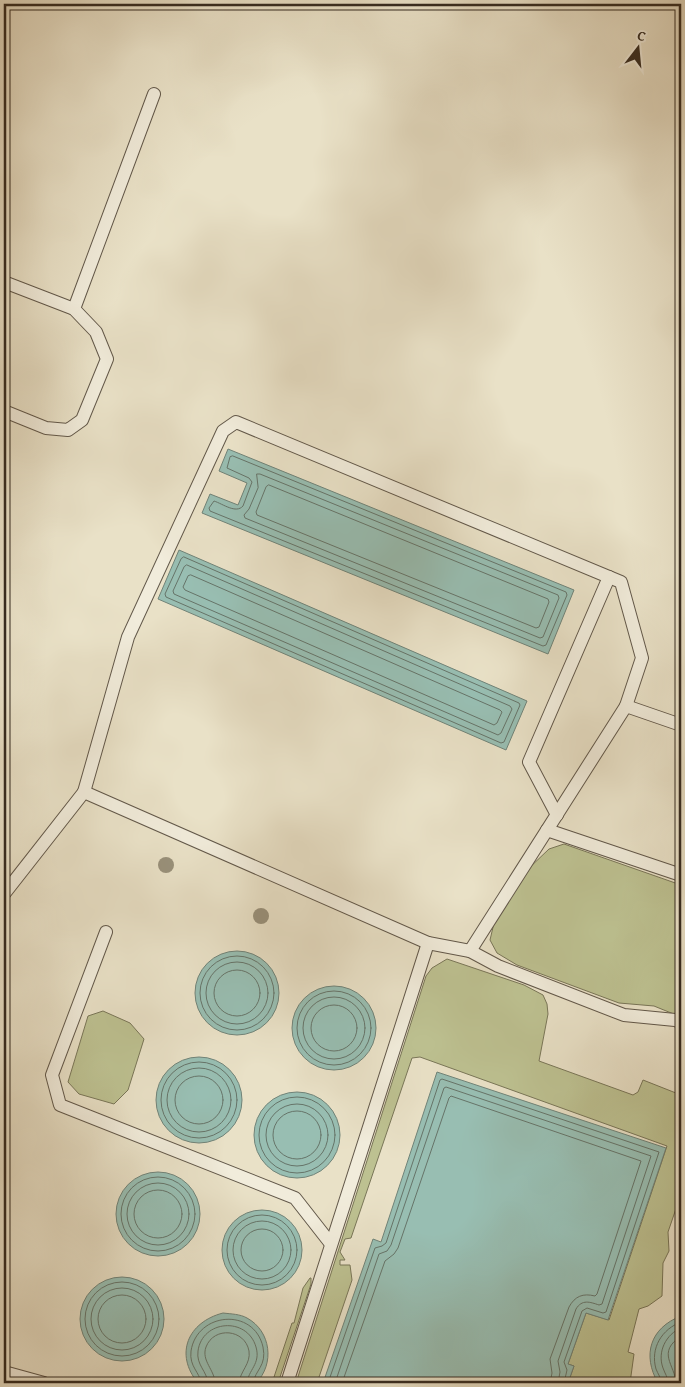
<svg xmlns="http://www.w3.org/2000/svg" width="685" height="1387" viewBox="0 0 685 1387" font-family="'Gentium Book Plus',serif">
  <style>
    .green { fill: #bdc191; stroke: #797658 }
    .water { fill: #98beb2; stroke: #708378 }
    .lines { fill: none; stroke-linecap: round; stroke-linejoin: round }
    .shore { stroke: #667469; stroke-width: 1 }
    .lane-casing { stroke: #62584a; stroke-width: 14 }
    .lane { stroke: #f1ecdb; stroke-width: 12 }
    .tree { fill: #99917b }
  </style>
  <rect width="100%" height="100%" fill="#e9e1c7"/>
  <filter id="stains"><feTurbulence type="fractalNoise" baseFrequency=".004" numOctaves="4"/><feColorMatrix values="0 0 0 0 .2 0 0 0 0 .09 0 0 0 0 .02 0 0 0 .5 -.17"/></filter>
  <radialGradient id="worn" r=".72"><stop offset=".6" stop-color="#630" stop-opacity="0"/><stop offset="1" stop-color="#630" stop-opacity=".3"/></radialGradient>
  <g class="green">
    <polygon points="564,844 681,885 681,1017 654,1006 619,1003 517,965 497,953 490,940 494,923 527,870 549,849"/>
    <polygon points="447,959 524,985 543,995 547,1004 548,1014 539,1061 633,1095 638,1092 643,1080 681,1095 681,1194 668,1232 669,1251 663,1263 662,1296 648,1306 639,1309 628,1352 634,1354 630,1383 568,1383 574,1366 568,1364 586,1313 609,1320 667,1146 420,1057 412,1058 351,1238 345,1239 340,1252 345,1260 340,1260 340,1265 350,1265 352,1280 317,1383 296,1383 426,976 432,968"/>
    <polygon points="103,1011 130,1023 144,1039 128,1090 114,1104 79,1094 68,1082 88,1016"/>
    <polygon points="310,1278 311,1278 311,1284 278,1383 272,1383 292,1323 294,1323 303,1288"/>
  </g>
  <g class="water">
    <polygon points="228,449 574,590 548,654 202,513 210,494 238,505 247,483 219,471"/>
    <polygon points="179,550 527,701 506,750 158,599"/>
    <circle cx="237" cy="993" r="42"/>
    <circle cx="334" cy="1028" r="42"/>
    <circle cx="199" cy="1100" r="43"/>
    <polygon points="437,1072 666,1148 608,1320 586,1313 568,1364 574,1366 568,1383 323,1383 373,1239 381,1242"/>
    <circle cx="297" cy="1135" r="43"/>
    <circle cx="158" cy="1214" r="42"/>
    <circle cx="262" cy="1250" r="40"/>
    <circle cx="122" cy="1319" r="42"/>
    <path d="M223 1313C231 1314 240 1314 247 1318 271 1331 275 1364 256 1383H198C174 1354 188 1322 223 1313Z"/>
    <path d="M681 1316V1383H658C642 1355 650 1328 681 1316Z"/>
  </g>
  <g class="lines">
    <g class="shore">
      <path d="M233 456 566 592 567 595 546 645 543 646 210 511 209 508 214 501C223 504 236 514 243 506L252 482 249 478 227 468 230 457Z"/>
      <polygon points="257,474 260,474 558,595 559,598 543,637 540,638 245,518 244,515 249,509 258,488"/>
      <polygon points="269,485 548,599 549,602 539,627 536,628 257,515 256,512 266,487"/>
      <polygon points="184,557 519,703 520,705 504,742 501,743 166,597 165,594 181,559"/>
      <polygon points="187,565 510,706 512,709 501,733 498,735 174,594 173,591 184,567"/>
      <polygon points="191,575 500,710 502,712 497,723 494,725 185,590 183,587 188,576"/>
      <circle cx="237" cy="993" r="37"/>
      <circle cx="237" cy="993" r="31"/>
      <circle cx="237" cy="993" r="23"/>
      <circle cx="334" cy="1028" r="37"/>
      <circle cx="334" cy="1028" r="31"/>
      <circle cx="334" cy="1028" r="23"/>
      <circle cx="199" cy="1100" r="38"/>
      <circle cx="199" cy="1100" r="32"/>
      <circle cx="199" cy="1100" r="24"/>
      <circle cx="297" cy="1135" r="38"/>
      <circle cx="297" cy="1135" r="31"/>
      <circle cx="297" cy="1135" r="24"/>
      <circle cx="158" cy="1214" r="37"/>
      <circle cx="158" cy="1214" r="31"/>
      <circle cx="158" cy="1214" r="24"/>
      <circle cx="262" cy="1250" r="35"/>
      <circle cx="262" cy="1250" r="29"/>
      <circle cx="262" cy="1250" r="21"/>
      <circle cx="122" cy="1319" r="37"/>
      <circle cx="122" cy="1319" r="31"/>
      <circle cx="122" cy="1319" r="24"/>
      <path d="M201 1383C200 1372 189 1367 191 1351 197 1312 254 1307 263 1347 267 1366 255 1370 253 1383"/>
      <path d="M208 1383C207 1371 196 1365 198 1351 202 1320 247 1316 256 1347 261 1364 248 1370 247 1383"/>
      <path d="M215 1383C215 1370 201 1361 206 1347 214 1326 245 1329 249 1351 251 1364 240 1371 239 1383"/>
      <polyline points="328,1383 375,1248 382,1246 386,1243 440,1080 442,1079 659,1152 606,1312 603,1313 587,1308 582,1311 564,1362 567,1370 564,1383"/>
      <path d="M335 1383 379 1254 387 1251 391 1245 444 1088 446 1087 651 1156 602 1304 599 1305C590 1302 582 1299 576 1309L558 1361 560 1372 558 1383"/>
      <path d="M342 1383 385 1261 394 1254 398 1248 449 1098 451 1096 641 1161 597 1294 595 1296C583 1293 575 1296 569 1307L550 1359 552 1373 550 1383"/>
      <path d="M662 1383C661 1378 658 1374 656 1369 650 1348 662 1329 681 1322"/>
      <path d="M668 1383C668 1377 665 1374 663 1368 657 1352 666 1334 681 1328"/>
      <path d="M676 1383C675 1364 656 1353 681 1336"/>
    </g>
    <g class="lane-casing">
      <g id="lane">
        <polyline points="4,282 74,309 96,332 107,359 82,420 68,430 46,428 4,411"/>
        <polyline points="74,309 154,94"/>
        <polyline points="84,792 128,637 223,431 236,422 621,582 642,658 626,706"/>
        <polyline points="557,815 529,762 609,577"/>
        <polyline points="547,830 681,875"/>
        <polyline points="4,894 84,792 428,943 470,951 498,966 624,1015 675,1020 681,1022"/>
        <polyline points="106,932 52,1075 60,1105 295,1198 331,1244"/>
        <polyline points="470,951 626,706 681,725"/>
        <polyline points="4,1372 44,1383"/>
        <polyline points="287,1383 428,943"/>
      </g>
    </g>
    <use href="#lane" class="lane"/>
  </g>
  <g class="tree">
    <circle cx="166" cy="865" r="8"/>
    <circle cx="261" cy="916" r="8"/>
  </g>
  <rect width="685" height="1387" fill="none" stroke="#e9e1c7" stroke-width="20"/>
  <rect x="5" y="5" width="675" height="1377" fill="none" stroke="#352b20" stroke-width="2.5"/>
  <rect x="10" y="10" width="665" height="1367" fill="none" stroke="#352b20"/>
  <g transform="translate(638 48) rotate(16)" stroke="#f1ecdb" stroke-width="4" paint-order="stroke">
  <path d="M0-4L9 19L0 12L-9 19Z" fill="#352b20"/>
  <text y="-8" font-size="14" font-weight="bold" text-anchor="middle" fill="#352b20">С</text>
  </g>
  <rect width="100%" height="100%" filter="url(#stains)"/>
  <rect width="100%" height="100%" fill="url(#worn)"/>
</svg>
